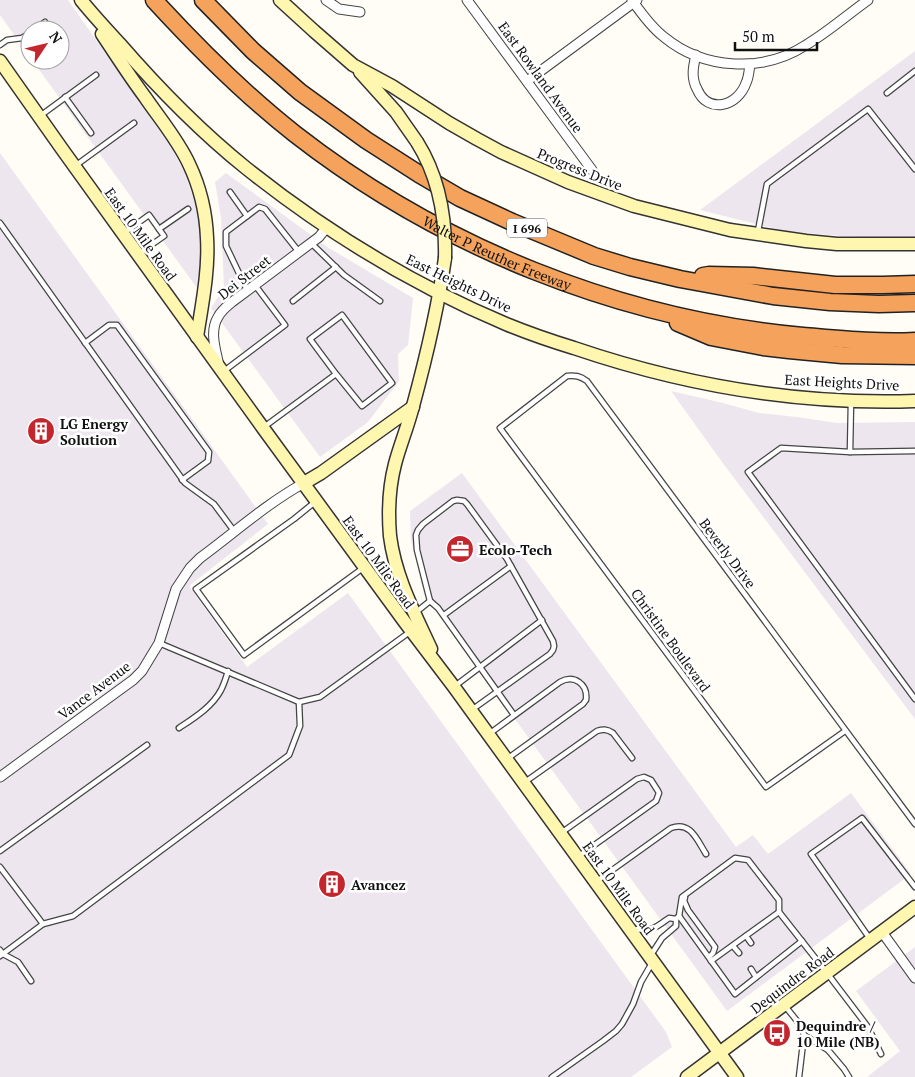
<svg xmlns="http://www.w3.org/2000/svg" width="915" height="1077" viewBox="0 0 915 1077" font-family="'PT Serif',serif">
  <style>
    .industrial { fill: #eee6ef }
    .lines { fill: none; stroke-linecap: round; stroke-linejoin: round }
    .lane-casing { stroke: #444; stroke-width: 7 }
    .street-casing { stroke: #444; stroke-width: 11 }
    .secondary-casing { stroke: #333; stroke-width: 15 }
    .highway-casing { stroke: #222; stroke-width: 19 }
    .lane { stroke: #fff; stroke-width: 4.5 }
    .street { stroke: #fff; stroke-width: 9 }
    .secondary { stroke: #fff6b0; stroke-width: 12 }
    .highway { stroke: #f5a25d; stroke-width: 16 }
    .secondary-bridge-casing { stroke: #333; stroke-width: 15; stroke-linecap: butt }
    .secondary-bridge { stroke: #fff6b0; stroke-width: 12 }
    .labels { text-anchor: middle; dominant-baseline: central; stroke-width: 5; stroke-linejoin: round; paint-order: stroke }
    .shield { fill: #fff; stroke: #585858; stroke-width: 1 }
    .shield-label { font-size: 12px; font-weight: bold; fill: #111 }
    .street-label { font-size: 14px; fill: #111; stroke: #fff }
    .poi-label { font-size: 14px; font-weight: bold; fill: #111; stroke: #fff; text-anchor: start }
  </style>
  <rect width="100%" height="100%" fill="#fffdf5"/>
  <g class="industrial">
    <polygon points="0,0 68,0 171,147 185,173 195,203 199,225 200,260 197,288 32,60 60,60 60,30 30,30 30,57 0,15"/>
    <polygon points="915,51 915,237 893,238 840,236 784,231 700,210"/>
    <polygon points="0,153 268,524 189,586 247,667 348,593 666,1032 672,1047 631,1077 0,1077"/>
    <polygon points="226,173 329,248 413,298 408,345 398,354 399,381 368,422 320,457 211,308 224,288 221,218 215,182"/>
    <polygon points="671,391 723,403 759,413 797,417 837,423 915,422 915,719 722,462"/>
    <polygon points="462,473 736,847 753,835 768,854 851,793 911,874 727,1011 424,594 411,541 410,511"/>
    <polygon points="915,947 915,1077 867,1077 900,1051 856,991"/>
  </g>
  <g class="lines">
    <g class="lane-casing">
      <g id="lane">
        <polyline points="34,30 45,22"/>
        <polyline points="0,45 7,40 22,38 30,33"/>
        <polyline points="887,93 915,71"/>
        <polyline points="65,97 91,133"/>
        <polyline points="40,116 96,75"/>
        <polyline points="75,166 134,123"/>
        <polyline points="230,192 247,216"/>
        <polyline points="0,223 185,483 214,504 234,531"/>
        <polyline points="159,229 188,209"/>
        <polyline points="758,231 767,184 868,109 915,169"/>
        <polyline points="124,233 149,215 164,236 140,253"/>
        <polyline points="311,243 344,275 380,301"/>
        <polyline points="247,290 226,246 226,232 259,207 265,209 299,252"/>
        <polyline points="293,301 336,267"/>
        <polyline points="85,343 109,325 117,325 209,452 208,461 182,480"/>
        <polyline points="224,371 285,325 255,285"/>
        <polyline points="264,427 336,374 362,406 392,383 342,315 310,339 336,374"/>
        <polyline points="915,451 850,452 781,448 748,472 915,699"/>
        <polyline points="850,452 851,402"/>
        <polyline points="315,502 294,519 196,589 244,655 363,568"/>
        <polyline points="430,601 417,550 416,535 418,530 423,524 453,501 457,500 464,501 467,504 507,559 553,641 554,646 553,650 550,654 473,709"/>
        <polyline points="415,613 430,601 438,608 514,715"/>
        <polyline points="444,615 511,566"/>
        <polyline points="159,643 299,702 320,697 411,631"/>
        <polyline points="455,686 542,620"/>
        <path d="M179 728C194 718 212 707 221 690 224 684 226 678 228 671"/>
        <path d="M845 731 766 787 500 428 567 376C575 375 580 376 587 381L915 824"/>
        <path d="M489 734 560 682C574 674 588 684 586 700L583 704 507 759"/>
        <path d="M525 782 597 731C603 729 607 729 613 733L632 758"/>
        <polyline points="561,833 637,779 644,777 651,780 658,791 659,793 656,801 579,856"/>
        <polyline points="0,851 147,745"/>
        <polyline points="0,867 43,924"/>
        <path d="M597 881 671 828C691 821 697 840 706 854"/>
        <polyline points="685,897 684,901 688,910 715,947 713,953 709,957"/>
        <polyline points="679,916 735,994 802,941"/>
        <path d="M633 929C653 931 654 929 669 918L676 919"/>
        <polyline points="746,936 751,943"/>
        <polyline points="870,939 811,854 862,818 915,887"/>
        <polyline points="733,946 739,953"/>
        <polyline points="0,950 3,954 18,962 31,981"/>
        <polyline points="651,955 662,938 676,926 676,919 679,916 682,897 735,858 748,860 779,900 779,912 827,973 868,1027 881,1054"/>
        <polyline points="0,956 43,924 73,916 289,755 300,726 299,702"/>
        <polyline points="711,961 779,912"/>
        <polyline points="751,969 756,977"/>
        <polyline points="785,1006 802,1027 804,1035 828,1050 844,1069 849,1077"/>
        <polyline points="552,1077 603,1041 616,1031 622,1024 633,1004 641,982 652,963"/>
        <polyline points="799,1077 804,1035"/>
      </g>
    </g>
    <g class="street-casing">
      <g id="street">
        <polyline points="326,0 339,9 360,12"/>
        <polyline points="467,0 592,170"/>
        <path d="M632 0C641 13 651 27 664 37 704 70 763 73 806 45 828 32 847 15 868 0"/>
        <path d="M696 55C693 67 691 78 697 89 708 115 738 106 746 83 749 77 749 70 750 64"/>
        <polyline points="527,81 637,0"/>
        <path d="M219 366C216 350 209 332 218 317 221 311 227 306 232 302L319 237 327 227"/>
        <path d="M0 777 133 680 142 671 159 643 176 589 190 568 200 558C234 533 266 504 304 483"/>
        <polyline points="882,932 915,978"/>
      </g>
    </g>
    <g class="secondary-casing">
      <g id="secondary">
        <path d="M81 0C93 15 106 29 119 43 158 88 200 131 246 168 325 231 413 285 506 324 528 333 551 341 574 348 683 385 800 405 915 401"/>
        <polyline points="280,0 314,31 353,65 392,86 449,123 477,139 501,152 568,182 634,206 730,230 806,241 837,244 915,244"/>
        <path d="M102 34C116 55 130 77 145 97 160 119 178 140 189 164 200 187 206 213 207 238 209 271 202 304 197 337"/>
        <polyline points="0,61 62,149 263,428 404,621 454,687 737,1077"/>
        <polyline points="360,72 396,112 417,142"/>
        <polyline points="304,483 321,473 413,407"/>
        <path d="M431 649C414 612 395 576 390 536 388 512 389 487 395 464 400 445 408 426 413 406 426 358 438 308 445 258"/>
        <polyline points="687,1077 915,907"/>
      </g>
    </g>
    <g class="highway-casing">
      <g id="highway">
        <path id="s1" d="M154 0C198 48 244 94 295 134 440 247 619 319 803 336 840 339 878 343 915 341"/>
        <polyline points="203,0 253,51 300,92 366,140 419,174 460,198 512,222 594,256 630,267 680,279 773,296 830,302 879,304 915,303"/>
        <polyline points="703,276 709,275 753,276 835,285 883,285 915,284"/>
        <polyline points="678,323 711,337 763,347 789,350 842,355 915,356"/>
      </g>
    </g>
    <use href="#lane" class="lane"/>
    <use href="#street" class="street"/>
    <use href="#secondary" class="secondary"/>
    <use href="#highway" class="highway"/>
    <g class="secondary-bridge-casing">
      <path id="secondary-bridge" d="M417 142C439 177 446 217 445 258"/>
    </g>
    <use href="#secondary-bridge" class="secondary-bridge"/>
  </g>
  <defs>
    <g id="building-disc" transform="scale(1.4375)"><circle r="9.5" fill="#c4262e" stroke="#fff"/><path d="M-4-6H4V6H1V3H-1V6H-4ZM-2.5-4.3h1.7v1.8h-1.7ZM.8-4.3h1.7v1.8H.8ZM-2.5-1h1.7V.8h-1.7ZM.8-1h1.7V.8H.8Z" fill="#fff"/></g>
    <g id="office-disc" transform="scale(1.4375)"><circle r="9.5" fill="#c4262e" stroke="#fff"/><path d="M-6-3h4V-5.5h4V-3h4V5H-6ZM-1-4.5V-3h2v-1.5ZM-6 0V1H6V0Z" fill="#fff"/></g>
    <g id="bus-disc" transform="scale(1.4375)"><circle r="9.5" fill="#c4262e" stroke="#fff"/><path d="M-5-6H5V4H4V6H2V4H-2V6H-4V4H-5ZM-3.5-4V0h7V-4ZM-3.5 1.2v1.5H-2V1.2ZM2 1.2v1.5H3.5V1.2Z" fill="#fff"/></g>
  </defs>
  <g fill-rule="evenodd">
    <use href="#building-disc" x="41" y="431"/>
    <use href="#office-disc" x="460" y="549"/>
    <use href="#building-disc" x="332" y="884"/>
    <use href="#bus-disc" x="777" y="1033"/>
  </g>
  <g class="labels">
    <rect class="shield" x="507" y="218.5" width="40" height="19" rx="4"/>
    <g class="shield-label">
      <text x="527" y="228">I 696</text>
    </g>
    <g class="street-label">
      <text transform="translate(541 77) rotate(54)">East Rowland Avenue</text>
      <text transform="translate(580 169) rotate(22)">Progress Drive</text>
      <text transform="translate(141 234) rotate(54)">East 10 Mile Road</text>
      <text stroke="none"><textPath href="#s1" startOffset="430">Walter P Reuther Freeway</textPath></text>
      <text transform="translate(244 277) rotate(-38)">Dei Street</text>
      <text transform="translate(459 283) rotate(26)">East Heights Drive</text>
      <text transform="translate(842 382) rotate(3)">East Heights Drive</text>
      <text transform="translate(728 553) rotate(53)">Beverly Drive</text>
      <text transform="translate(379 562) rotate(54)">East 10 Mile Road</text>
      <text transform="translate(671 640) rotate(54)">Christine Boulevard</text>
      <text transform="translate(94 690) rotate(-37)">Vance Avenue</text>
      <text transform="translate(619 888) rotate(54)">East 10 Mile Road</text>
      <text transform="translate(792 980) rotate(-37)">Dequindre Road</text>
    </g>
    <g class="poi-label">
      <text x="60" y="423">LG Energy<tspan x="60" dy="16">Solution</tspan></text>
      <text x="479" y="549">Ecolo-Tech</text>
      <text x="351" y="884">Avancez</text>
      <text x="796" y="1025">Dequindre /<tspan x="796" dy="16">10 Mile (NB)</tspan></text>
    </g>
  </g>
  <g transform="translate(45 45) rotate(55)"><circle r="24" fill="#ffffff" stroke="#a0a0a0"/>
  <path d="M0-4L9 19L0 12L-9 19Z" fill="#c4262e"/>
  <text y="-8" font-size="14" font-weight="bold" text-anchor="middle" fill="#111111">N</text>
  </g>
  <path d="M735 42v8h82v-8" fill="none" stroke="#111111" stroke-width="2.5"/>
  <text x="742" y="42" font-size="15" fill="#111111" stroke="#ffffff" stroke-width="4" paint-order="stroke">50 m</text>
</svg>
